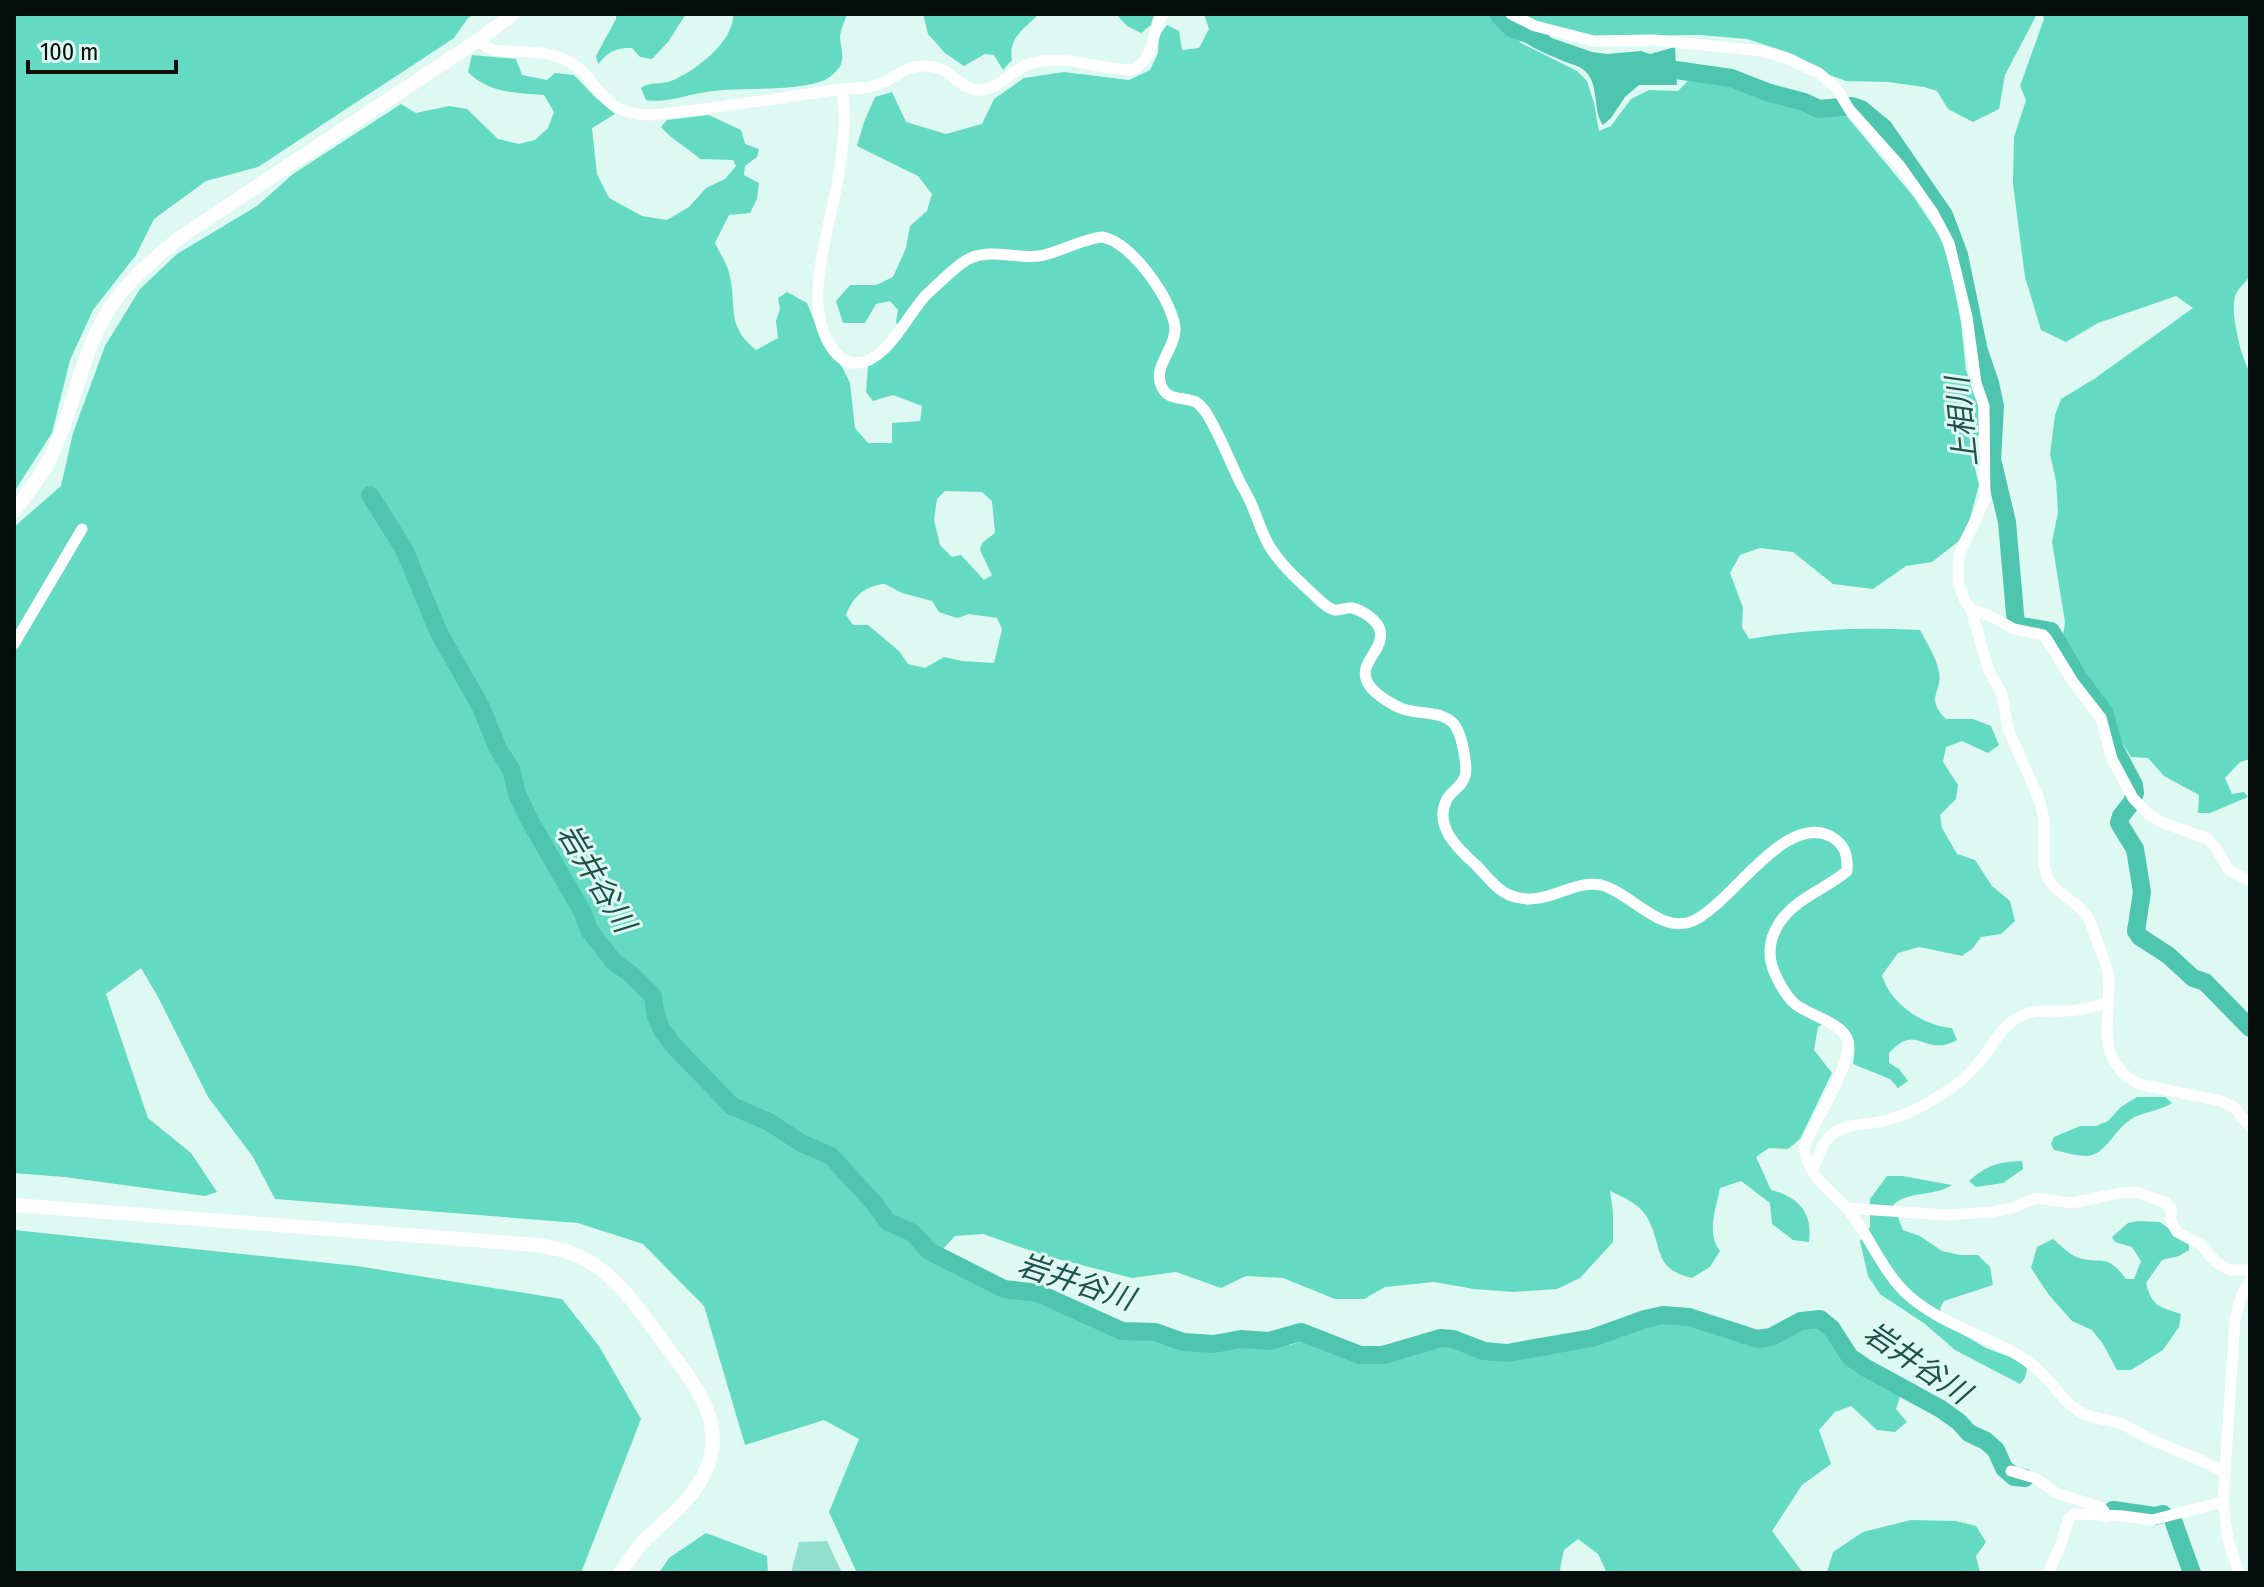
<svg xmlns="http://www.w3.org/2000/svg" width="2264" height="1587" viewBox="0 0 2264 1587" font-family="'Fira Sans Condensed','Noto Sans JP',sans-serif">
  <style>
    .green { fill: #93dfce }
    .forest { fill: #65dac3; fill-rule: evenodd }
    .water { fill: #4ec5af }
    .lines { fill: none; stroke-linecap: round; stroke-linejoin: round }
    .river { stroke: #4ec5af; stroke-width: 18 }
    .street { stroke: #fff; stroke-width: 11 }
    .secondary { stroke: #fff; stroke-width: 14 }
    .labels { text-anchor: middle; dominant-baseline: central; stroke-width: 6; stroke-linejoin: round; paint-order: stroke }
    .water-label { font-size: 30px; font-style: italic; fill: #205249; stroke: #ddf9f2 }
  </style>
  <rect width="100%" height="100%" fill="#ddf9f2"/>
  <polygon class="green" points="827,1541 842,1573 791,1573 799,1542"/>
  <g class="forest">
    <polygon points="14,14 474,14 468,18 454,38 258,167 206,181 154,219 136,255 93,310 70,360 52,433 14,492"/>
    <path d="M616 14H686L668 42 652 59 640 57 632 48C616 47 608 52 598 64L596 56 616 19Z"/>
    <path d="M733 14H847C845 21 840 30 840 38 841 48 845 59 839 68 836 72 829 78 825 80 795 92 745 87 713 91 692 93 666 104 646 100L641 88C651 81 660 85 671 81 694 72 735 41 733 14Z"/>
    <path d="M923 14H1039C1024 29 1008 38 1012 60L1003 70 994 55 985 54 964 66 945 53 928 34Z"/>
    <polygon points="1112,14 1154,14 1151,25 1141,33 1127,26 1117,15"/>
    <path d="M1204 14H2037L2005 75 1999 109 1973 122 1948 109 1937 91 1924 87 1888 82 1846 81 1827 74 1793 54 1747 39 1700 35 1594 36 1545 25 1520 15 1510 31 1521 43 1577 71 1587 81 1594 103 1599 131 1611 126 1631 99 1649 90 1678 91 1690 79H1713L1744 86 1777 100 1820 112 1845 114 1913 196 1940 236 1951 269 1961 323 1966 370 1978 405 1979 435 1972 456 1979 485 1969 522 1959 541 1932 562 1906 566 1873 589 1833 584 1793 552 1760 548 1740 555 1730 573 1743 608 1742 627 1749 639C1805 629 1864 627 1920 630 1927 643 1936 657 1939 672 1943 692 1924 697 1946 719H1973L1991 726 1999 745 1988 753 1962 741 1946 747 1943 762 1958 785 1956 799 1940 815 1942 828 1957 854 1975 860 1992 886 2010 901 2015 921 2001 934 1981 937 1973 948 1962 956 1919 947 1898 953 1882 975C1890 1004 1924 1026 1952 1028L1957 1040C1953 1042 1949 1044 1944 1045 1919 1048 1914 1026 1889 1053V1063L1899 1069 1908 1081 1898 1088 1890 1079 1853 1064C1857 1037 1853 1033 1831 1020L1818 1027 1814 1050 1832 1073 1800 1139 1788 1149 1769 1148 1756 1157 1771 1190C1798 1197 1813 1212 1809 1242L1793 1240 1772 1224 1770 1203 1741 1181 1720 1188C1716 1209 1706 1233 1720 1251L1710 1267 1692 1278C1654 1269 1663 1250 1649 1221 1642 1205 1625 1198 1610 1191L1613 1212V1242L1580 1278 1557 1289 1513 1292 1474 1289 1434 1282 1385 1287 1364 1299H1335L1283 1278 1246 1276 1221 1288 1176 1272 1132 1278 1046 1256 983 1234 955 1236 943 1249 950 1264 1002 1294 1036 1298 1066 1308 1114 1333 1136 1338 1160 1339 1191 1349 1250 1345H1290L1303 1341 1361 1361 1390 1359 1433 1344 1452 1343 1488 1357 1535 1355 1581 1347 1633 1328 1660 1322H1684L1728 1339 1769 1345 1796 1329 1819 1325 1832 1335 1848 1361 1901 1394 1896 1409 1907 1422 1895 1432 1877 1430 1851 1406 1835 1412 1819 1430 1831 1464 1802 1485 1772 1531 1803 1573H1607L1598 1554 1578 1539 1564 1550 1560 1569 1561 1573H857L829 1512 859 1439 824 1420 745 1445 704 1306 643 1244 578 1223 275 1199 253 1157 208 1097 158 997 141 968 106 994 148 1118 191 1153 217 1192 205 1196 64 1177 14 1173V527L61 486 73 433 105 346 140 289 177 254 257 206 293 174 401 104 416 113 449 106 467 109 498 139 519 144 535 140 548 128 554 112 544 95C516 93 488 93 468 72L472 55 516 59 522 75 547 80 555 73 574 75 595 97 615 114 592 128 597 174 609 198 642 216 667 220 689 207 706 188 725 179 736 166 733 160 700 159C687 147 673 141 661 127L667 120 709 115 741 130 745 144 759 149 757 157 745 166 744 175 759 183 757 199 750 213 729 215 715 243C719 252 727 263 729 273 738 305 724 324 756 350L778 338 776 321 780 309 778 298 787 292 807 303 824 346 842 367 850 383 855 428 868 443H892V423L920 421 922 406 893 395 873 401 866 392 868 366 890 350 903 336 896 322 898 310 890 301 876 304 865 323H843L836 301 850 285H876L893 277 906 248 910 226 927 211 932 194 918 176 857 146 864 122 875 97 892 92 906 122 946 134 982 124 994 99 1024 78 1064 72 1129 80 1150 70 1158 53 1159 36 1167 25 1179 31 1182 50 1199 48 1209 29ZM945 491 982 492 992 501 995 533 982 543 980 550 992 575 984 580 961 555 952 557 940 545 934 520 937 499ZM885 584 902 593 932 601 939 612 957 618 969 614 997 618 1002 629 994 663 962 661 944 657 925 668 908 664 899 651 868 625H853L846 615C852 598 865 585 885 584Z"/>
    <path d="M2043 14H2250V276C2246 282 2237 290 2235 296 2230 312 2241 358 2250 372V759L2240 762 2225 778 2232 794 2244 792 2248 797 2210 813H2198L2199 795 2164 776 2148 758 2131 757 2120 739 2106 705 2081 673 2062 643 2065 622 2052 542 2058 512 2056 481 2050 454 2055 415 2061 399 2094 379 2193 308 2176 296 2098 323 2066 342 2041 330 2025 277 2013 184 2014 137 2026 100 2020 86 2044 19Z"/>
    <path d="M2137 1097H2165L2172 1103C2158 1112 2140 1112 2130 1120 2115 1129 2105 1156 2086 1156 2076 1156 2064 1152 2054 1150L2051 1144 2054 1137 2080 1126H2096L2108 1121 2121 1107Z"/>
    <path d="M2022 1161 2023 1169 2003 1183 1976 1187 1969 1181C1987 1165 1998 1162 2022 1161Z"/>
    <path d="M1887 1176H1902L1952 1185C1934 1197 1909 1190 1893 1205L1903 1230 1920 1236 1942 1251 1960 1255H1978L1990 1267 1993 1285 1944 1301 1940 1308 1945 1324 1986 1348 2020 1361 2027 1369 2025 1378 2020 1384 1955 1350 1925 1324 1880 1294 1868 1276 1860 1241 1870 1227V1199Z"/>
    <path d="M2138 1221 2160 1222 2189 1244V1250L2179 1256 2162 1260 2146 1283C2152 1307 2160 1307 2181 1314L2179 1327 2163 1350 2131 1370H2117L2103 1344 2092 1330 2072 1321 2049 1295 2031 1268 2037 1247 2053 1239C2059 1244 2067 1252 2074 1256 2099 1267 2105 1250 2126 1279H2134L2141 1261 2132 1247 2115 1242 2112 1237 2128 1223Z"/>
    <polygon points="14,1230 357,1266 562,1299 599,1346 641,1419 581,1573 14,1573"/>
    <polygon points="1911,1520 1956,1521 1976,1526 1986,1542 1976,1556 1980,1573 1824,1573 1827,1572 1833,1552 1863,1532"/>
    <polygon points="706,1533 767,1556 768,1573 659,1573 669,1558"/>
  </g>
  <path class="water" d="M1523 28 1592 52 1607 54 1641 51 1650 54 1675 47 1677 85H1639L1625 97 1611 118 1603 125C1592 110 1600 85 1585 71 1579 65 1569 64 1561 60 1546 54 1528 47 1517 35Z"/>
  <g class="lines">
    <g class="river">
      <polyline points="1498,14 1511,28 1541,39"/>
      <polyline points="1655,67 1731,78 1767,92 1804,102 1819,109 1852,106 1861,109 1884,128 1944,215 1959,255 1979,351 1990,383 1995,406 1992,459 2007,522 2016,625 2051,631 2078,677 2104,712 2115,749 2134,785 2135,793 2132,802 2121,816 2119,823 2135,849 2142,892 2136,931 2140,937 2168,955 2193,978 2205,982 2250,1028"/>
      <polyline points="370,495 404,549 439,633 481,707 498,749 511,769 517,794 531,823 582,911 589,930 614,962 632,975 653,996 656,1016 662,1030 674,1046 732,1106 769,1122 801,1143 831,1156 874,1203 888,1222 913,1233 929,1251 1004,1289 1038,1293 1122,1331 1155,1332 1183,1342 1214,1344 1241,1339 1269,1341 1301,1332 1360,1355 1383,1355 1441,1338 1453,1339 1484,1351 1507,1353 1592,1338 1645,1319 1663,1315 1689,1317 1757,1339 1771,1337 1801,1321 1820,1319 1832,1329 1850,1357 1866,1368 1941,1409 1959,1422 1969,1433 1986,1441 1996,1450 2004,1468 2014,1477 2025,1478"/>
      <polyline points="2113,1510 2155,1516 2163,1514"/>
      <polyline points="2174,1523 2192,1573"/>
    </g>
    <g class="street">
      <polyline points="1511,14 1535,26 1594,41 1654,40 1761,51 1784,57 1819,73 1837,89 1849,109 1900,166 1933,213 1949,243 1967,317 1976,383 1984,406 1985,500 1960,552 1958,566 1959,585 1965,601 1971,609 1988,669 2002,694 2008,729 2039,799 2044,819 2044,864 2048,879 2055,888 2079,907 2089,919 2107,968 2109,981 2107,1032 2109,1049 2115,1063 2126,1076 2138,1084 2221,1101 2235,1108 2250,1127"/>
      <path d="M480 39 485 46 493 50C517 53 544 49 566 60 603 79 596 115 651 115 710 109 769 100 828 91 842 88 856 89 870 87 889 84 902 67 921 66 954 64 954 90 981 90 999 89 1012 70 1029 64 1062 53 1098 69 1132 70 1157 58 1149 36 1163 14"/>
      <path d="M842 89C847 120 843 143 839 173 832 223 801 300 830 345 835 354 842 361 853 363 885 366 907 315 926 295 937 285 950 272 962 263 985 246 1013 259 1039 256 1054 254 1070 245 1085 241 1090 240 1097 237 1102 237 1131 241 1173 301 1175 328 1176 348 1153 366 1161 385 1167 402 1183 396 1196 402 1200 404 1202 408 1205 411 1218 431 1227 454 1237 476 1242 487 1249 497 1253 508 1259 522 1262 534 1270 547 1281 565 1299 581 1315 596 1319 600 1328 608 1334 610 1340 611 1347 607 1352 608 1362 610 1377 620 1380 630 1385 652 1355 663 1369 685 1375 694 1392 705 1403 709 1420 715 1449 710 1457 729 1462 738 1468 767 1465 776 1462 787 1452 790 1447 799 1433 826 1458 849 1476 865 1487 876 1497 891 1512 896 1546 908 1572 879 1601 885 1630 892 1660 935 1693 921 1731 904 1784 813 1830 836 1845 844 1848 855 1847 871 1826 889 1796 898 1780 922 1769 938 1767 956 1775 974 1780 985 1786 996 1795 1004 1810 1016 1844 1023 1848 1041 1852 1065 1813 1123 1804 1148 1809 1179 1831 1190 1849 1211 1871 1238 1883 1273 1909 1296 1946 1328 1993 1336 2031 1364 2051 1377 2062 1404 2084 1414 2094 1419 2108 1419 2119 1423 2132 1428 2144 1437 2157 1442 2180 1452 2203 1460 2224 1472"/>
      <polyline points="1971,609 1992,617 2014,629 2043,635 2046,638 2073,682 2101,718 2112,759 2133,798 2148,814 2161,822 2208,839 2215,847 2229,870 2250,881"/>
      <polyline points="14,644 82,529"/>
      <path d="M1813 1170C1818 1159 1820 1146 1829 1137 1843 1122 1868 1126 1887 1120 1906 1115 1925 1106 1942 1094 1956 1086 1969 1075 1979 1062 1993 1046 1999 1028 2019 1017 2038 1008 2047 1012 2066 1011 2080 1011 2095 1006 2109 1003"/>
      <polyline points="1846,1208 1948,1215 1990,1212 2013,1208 2036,1198 2072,1203 2121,1193 2136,1192 2166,1203 2171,1208 2171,1221 2177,1232 2201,1245 2216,1262 2229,1270 2250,1270"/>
      <polyline points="2011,1471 2035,1478 2056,1493 2100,1507 2104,1511 2106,1517"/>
      <polyline points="2048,1573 2060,1547 2069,1518 2075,1514 2123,1516 2152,1520 2223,1502"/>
      <polyline points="2239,1573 2228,1540 2223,1502 2235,1320 2242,1293 2250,1281"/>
    </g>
    <g class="secondary">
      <path d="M14 511C26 495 40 478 49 460 73 414 79 361 105 316 123 284 153 259 182 236L480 39 513 14"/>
      <path d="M14 1205 538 1245C554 1248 570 1251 585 1259 618 1277 642 1313 664 1343 677 1361 692 1379 702 1399 711 1417 716 1439 710 1459 700 1496 667 1517 642 1543 634 1552 627 1563 620 1573"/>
    </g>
  </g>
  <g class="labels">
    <g class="water-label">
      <text transform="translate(1962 422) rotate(-96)">上相川</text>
      <text transform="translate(596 878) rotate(59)">岩井谷川</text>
      <text transform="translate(1076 1282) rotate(18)">岩井谷川</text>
      <text transform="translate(1917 1363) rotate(34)">岩井谷川</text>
    </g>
  </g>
  <rect width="2264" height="1587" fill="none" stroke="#050e0b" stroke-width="32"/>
  <path d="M28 60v12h148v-12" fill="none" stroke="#050e0b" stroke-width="4"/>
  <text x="40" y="60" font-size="24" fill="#050e0b" stroke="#ddf9f2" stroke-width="6" paint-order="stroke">100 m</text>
</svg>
